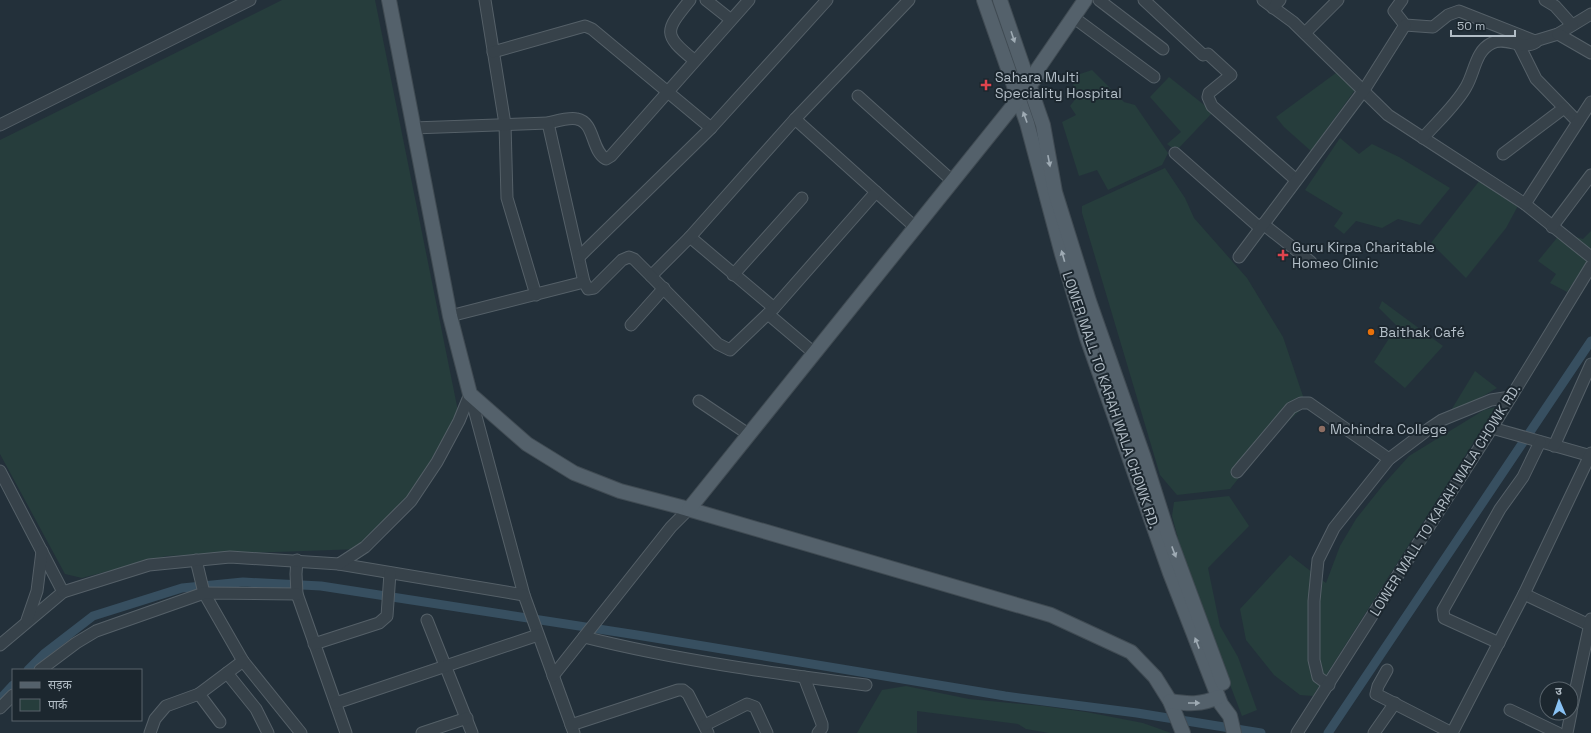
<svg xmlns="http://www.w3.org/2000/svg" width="1591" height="733" viewBox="0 0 1591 733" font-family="'Space Grotesk','Noto Sans Devanagari',sans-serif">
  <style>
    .green { fill: #263d3c }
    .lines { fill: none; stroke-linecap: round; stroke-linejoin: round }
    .canal { stroke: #374f60; stroke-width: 9 }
    .minor-casing { stroke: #556068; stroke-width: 13 }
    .major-casing { stroke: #404b53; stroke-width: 16 }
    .minor { stroke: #37424a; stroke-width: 11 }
    .major { stroke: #54616b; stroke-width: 14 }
    .oneway { fill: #9fabb4 }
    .health-dot { fill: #e0444e; stroke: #1c272f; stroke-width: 1.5 }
    .food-dot { fill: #e8710a; stroke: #1c272f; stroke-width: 1.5 }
    .education-dot { fill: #8d6e63; stroke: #1c272f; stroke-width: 1.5 }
    .labels { text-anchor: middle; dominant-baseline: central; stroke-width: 4; stroke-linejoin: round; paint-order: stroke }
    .poi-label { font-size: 14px; fill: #b2bdc6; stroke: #1c272f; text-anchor: start }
    .street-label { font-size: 14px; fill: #b2bdc6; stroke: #1c272f }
  </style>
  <rect width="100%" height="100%" fill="#23303a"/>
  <g class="green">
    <polygon points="282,0 375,0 458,411 411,496 361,549 166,556 82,578 65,574 0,454 0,140"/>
    <polygon points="1092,70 1124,102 1135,105 1168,153 1162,165 1108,190 1097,170 1079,176 1062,122 1076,115 1070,106 1077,97 1071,77"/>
    <polygon points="1340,70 1357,87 1311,151 1284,127 1276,117"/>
    <polygon points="1169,77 1213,112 1176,151 1167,144 1181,132 1150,97"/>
    <polygon points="1340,138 1359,154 1372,144 1399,157 1450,188 1420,225 1398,219 1382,228 1356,221 1344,234 1334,226 1343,213 1305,190"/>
    <polygon points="1165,168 1185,198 1194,218 1247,278 1283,337 1306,405 1273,435 1230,489 1177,495 1160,475 1082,213 1082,206"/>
    <polygon points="1480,180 1520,202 1506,228 1466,278 1431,243"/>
    <polygon points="1591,231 1591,256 1567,292 1550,283 1556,274 1538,261 1561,233 1583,239"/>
    <polygon points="1382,301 1443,346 1405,388 1374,362 1397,326 1379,308"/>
    <polygon points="1475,371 1497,388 1447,417"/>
    <polygon points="1496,407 1313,696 1300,695 1274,675 1246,640 1240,609 1290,555 1326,583 1340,546 1356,519 1383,485 1409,456 1484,410"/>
    <polygon points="1229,496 1249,526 1208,568 1220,626 1238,657 1257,710 1242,716 1187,572 1172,516 1174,502"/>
    <polygon points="906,686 969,699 1043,706 1086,712 1143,723 1171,733 1049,733 1026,729 1018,724 917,711 917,733 857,733 882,690"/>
  </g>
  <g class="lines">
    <g class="canal">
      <polyline points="28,670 45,653 93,616 182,588 243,582 321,586 637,635 1005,696 1137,713 1261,733"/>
      <polyline points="0,699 13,685"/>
      <polyline points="1328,733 1591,341"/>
    </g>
    <g class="minor-casing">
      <g id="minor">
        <polyline points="485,0 505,124 507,198 536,295"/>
        <path d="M690 0C665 31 662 34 694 60"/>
        <polyline points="706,0 730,19"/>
        <polyline points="1099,0 1163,49"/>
        <polyline points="1144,0 1203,55 1208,54 1231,75 1209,93 1208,97 1212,106 1295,179"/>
        <polyline points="1263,0 1293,22 1388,115 1525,204 1591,257"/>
        <polyline points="1402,0 1394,11 1405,25 1433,27 1448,15 1459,11 1535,41 1558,34 1591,14"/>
        <polyline points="1545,0 1555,6 1572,25"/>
        <polyline points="1273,8 1280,0"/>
        <polyline points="1073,17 1154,77"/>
        <polyline points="1305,33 1338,0"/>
        <polyline points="1558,34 1591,53"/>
        <polyline points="1519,45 1536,79 1578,122"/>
        <polyline points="493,52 585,26 592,29 711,128"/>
        <polyline points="858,96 947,176"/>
        <polyline points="795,119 915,227"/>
        <path d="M548 123C557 121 569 117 577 119 595 122 591 151 606 159L611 156 749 0"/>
        <polyline points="0,125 250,0"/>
        <polyline points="413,128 548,123 584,282"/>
        <path d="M1423 138C1437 122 1456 105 1466 87 1475 72 1475 51 1492 43 1507 36 1522 51 1536 42L1535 41"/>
        <polyline points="1175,153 1260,228"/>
        <polyline points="1503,154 1564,108"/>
        <polyline points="1525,204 1591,102"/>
        <polyline points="1263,224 1311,262"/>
        <polyline points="1552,227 1591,175"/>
        <polyline points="690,237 774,308"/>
        <polyline points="579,257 711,128 827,0"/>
        <polyline points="1239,257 1364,90 1405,25"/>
        <polyline points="733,275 802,198"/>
        <polyline points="651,276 690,237 795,119 909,0"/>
        <polyline points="768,314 814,353"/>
        <polyline points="450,316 584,282 588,289 594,288 622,260 629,257 634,259 651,276 718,344 730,350 774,308 876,192"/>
        <polyline points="631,325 664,288"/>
        <polyline points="470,394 524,595 574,733"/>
        <polyline points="699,401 748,434"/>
        <polyline points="1492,428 1591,456"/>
        <polyline points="1554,446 1591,364"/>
        <polyline points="0,471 63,592 0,645"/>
        <polyline points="1237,472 1291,408 1301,403 1309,403 1389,459"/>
        <polyline points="196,560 204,593 243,661 301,733"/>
        <polyline points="297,560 296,574 297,594 346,733"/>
        <polyline points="339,564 524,595"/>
        <polyline points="63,592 149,565 230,557 339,564 365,547 411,501 437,462 459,421 470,394"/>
        <polyline points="1524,594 1589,625"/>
        <polyline points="27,620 37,591 42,551"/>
        <polyline points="427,620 472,733"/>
        <path d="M584 637C676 660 771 673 866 685"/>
        <polyline points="1499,643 1444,618 1443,610 1500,509 1523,477 1540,442"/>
        <polyline points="314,644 379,623 387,616 390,573"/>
        <polyline points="40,670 76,643 96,631 204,593 297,594"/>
        <polyline points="1387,670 1378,686 1376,694 1452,733"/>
        <polyline points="227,673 256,709 268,733"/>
        <polyline points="553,676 671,527 689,509"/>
        <polyline points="804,677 822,724 822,728 818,733"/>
        <polyline points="1329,685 1318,677 1314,660 1314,601 1318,560 1334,528 1389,459 1430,428 1442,420 1491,400 1511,397"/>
        <polyline points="199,694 220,722"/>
        <polyline points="336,703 538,635"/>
        <polyline points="0,708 13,695"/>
        <polyline points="1510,710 1558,733"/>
        <polyline points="1571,711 1591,619"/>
        <polyline points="571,725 678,690 683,690 688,694 708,733"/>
        <polyline points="705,725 747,704 755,707 767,733"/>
        <polyline points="150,733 155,719 166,706 199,694 243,661"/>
        <polyline points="422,733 467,718"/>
        <polyline points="1297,733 1492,428 1591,266"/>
        <polyline points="1374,733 1395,703"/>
        <polyline points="1452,733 1524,594 1591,453"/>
        <polyline points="1567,733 1571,713"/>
      </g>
    </g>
    <g class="major-casing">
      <g id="major">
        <polyline points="389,0 450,316 470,394 527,444 574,473 620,491 681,507 1051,615 1131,652 1155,677 1170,701 1183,733"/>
        <polyline points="984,0 1027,123 1062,254 1087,338 1170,573 1221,704 1230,716 1234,733"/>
        <polyline points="1000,0 1043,125 1055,192 1089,301 1144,458 1169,537 1223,683"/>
        <polyline points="689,509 1029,86 1037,76 1037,70 1085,0"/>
        <path d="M1170 701C1187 704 1202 705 1218 697"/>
      </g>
    </g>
    <use href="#minor" class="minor"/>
    <use href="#major" class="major"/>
  </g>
  <defs><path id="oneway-solid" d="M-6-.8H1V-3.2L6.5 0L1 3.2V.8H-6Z"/></defs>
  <g class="oneway">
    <use href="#oneway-solid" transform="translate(1013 37) rotate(71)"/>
    <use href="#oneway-solid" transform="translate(1025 117) rotate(-110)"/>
    <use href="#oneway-solid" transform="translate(1049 161) rotate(79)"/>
    <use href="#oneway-solid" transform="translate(1063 256) rotate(-106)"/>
    <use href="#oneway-solid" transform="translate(1174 552) rotate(69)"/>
    <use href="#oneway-solid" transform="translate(1197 643) rotate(-111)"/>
    <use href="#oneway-solid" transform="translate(1194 703)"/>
  </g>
  <g class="health-dot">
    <path d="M984 79h4v4h4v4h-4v4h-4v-4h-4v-4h4z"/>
    <path d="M1281 249h4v4h4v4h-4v4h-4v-4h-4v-4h4z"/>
  </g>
  <circle class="food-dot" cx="1371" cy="332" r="4"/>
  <circle class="education-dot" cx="1322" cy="429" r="4"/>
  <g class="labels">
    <g class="poi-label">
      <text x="995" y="77">Sahara Multi<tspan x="995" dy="16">Speciality Hospital</tspan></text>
      <text x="1292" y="247">Guru Kirpa Charitable<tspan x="1292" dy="16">Homeo Clinic</tspan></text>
      <text x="1379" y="332">Baithak Café</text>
      <text x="1330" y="429">Mohindra College</text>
    </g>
    <g class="street-label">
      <text transform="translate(1111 400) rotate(71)">LOWER MALL TO KARAH WALA CHOWK RD.</text>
      <text transform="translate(1445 500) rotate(-58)">LOWER MALL TO KARAH WALA CHOWK RD.</text>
    </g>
  </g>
  <rect x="12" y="669" width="130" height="52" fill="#1c272f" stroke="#58636b"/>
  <rect x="20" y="682" width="20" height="6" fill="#54616b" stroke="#58636b"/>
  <text x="48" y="689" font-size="12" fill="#b2bdc6">सड़क</text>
  <rect x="20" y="699" width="20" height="12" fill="#263d3c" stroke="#58636b"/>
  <text x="48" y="709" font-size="12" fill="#b2bdc6">पार्क</text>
  <g transform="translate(1559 701) rotate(358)"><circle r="19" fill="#1c272f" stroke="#58636b"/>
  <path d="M0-3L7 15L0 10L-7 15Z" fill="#89c2f4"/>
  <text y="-6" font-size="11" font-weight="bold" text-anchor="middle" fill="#b2bdc6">उ</text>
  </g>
  <path d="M1451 30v6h64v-6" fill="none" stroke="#b2bdc6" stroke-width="2"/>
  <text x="1457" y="30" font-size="12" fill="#b2bdc6" stroke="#1c272f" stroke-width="3" paint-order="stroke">50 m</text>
</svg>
